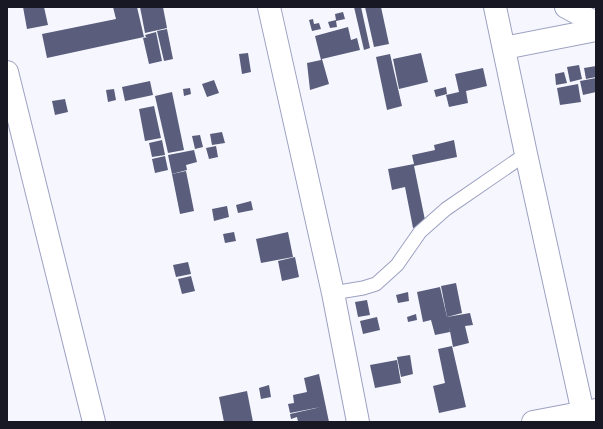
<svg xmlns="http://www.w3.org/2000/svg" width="603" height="429" viewBox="0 0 603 429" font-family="Quicksand,sans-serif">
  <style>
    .building { fill: #5a5e7c }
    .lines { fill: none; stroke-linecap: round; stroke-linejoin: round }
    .lane-casing { stroke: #9ca1c1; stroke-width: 15 }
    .street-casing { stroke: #9ca1c1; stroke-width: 24 }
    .lane { stroke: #fff; stroke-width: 13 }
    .street { stroke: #fff; stroke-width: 22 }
  </style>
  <rect width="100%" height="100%" fill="#f6f7fe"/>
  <g class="building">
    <polygon points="23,7 44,7 48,25 27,29"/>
    <polygon points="113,7 137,7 144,37 47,58 42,34 116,19"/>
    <polygon points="140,7 163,7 167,28 145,33"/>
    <polygon points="354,7 361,7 370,48 364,50"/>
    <polygon points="365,7 381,7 389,44 374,47"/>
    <polygon points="343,12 345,19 336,21 337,27 330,28 328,22 336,20 335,14"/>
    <polygon points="313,19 314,24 319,23 321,29 312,31 309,20"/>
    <polygon points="348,27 351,40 357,38 360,50 322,59 329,84 310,90 307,63 321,60 315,36"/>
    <polygon points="167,29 173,59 164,61 157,31"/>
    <polygon points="156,32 162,61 149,64 143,38 148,37 146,37 145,35"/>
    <polygon points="248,53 251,72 242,74 239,54"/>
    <polygon points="421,53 428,82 399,89 393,59"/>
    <polygon points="390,54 402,106 387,110 376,57"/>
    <polygon points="579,65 582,79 570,82 567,67"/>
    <polygon points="596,66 596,77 586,79 584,68"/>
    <polygon points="483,68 487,86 466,91 468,103 449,107 446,95 459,92 455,74"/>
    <polygon points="564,72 567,83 556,85 555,74"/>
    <polygon points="596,78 596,92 583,95 580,81"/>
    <polygon points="214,80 219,93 207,97 202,84"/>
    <polygon points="150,81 153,95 125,101 122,87"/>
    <polygon points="578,84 581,102 560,105 557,88"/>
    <polygon points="446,87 447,94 436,97 434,90"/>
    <polygon points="190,88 191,94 184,96 183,89"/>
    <polygon points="114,89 116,100 108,102 106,90"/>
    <polygon points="172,92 184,150 168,153 155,96"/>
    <polygon points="65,99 68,112 55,115 52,101"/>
    <polygon points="154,106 161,138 145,141 139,109"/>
    <polygon points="222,132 225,143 212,145 210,134"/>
    <polygon points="200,135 203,147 195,149 192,136"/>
    <polygon points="162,140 165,155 152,157 149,143"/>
    <polygon points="454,140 457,157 414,166 426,225 413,228 405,187 392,190 388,169 414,164 412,155 435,150 434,145"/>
    <polygon points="216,146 218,157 209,159 206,148"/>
    <polygon points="194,150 197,162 186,165 187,170 172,174 168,155"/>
    <polygon points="165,156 168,170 155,173 152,159"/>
    <polygon points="186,171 194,211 180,214 172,174"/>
    <polygon points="251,201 253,210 238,213 236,205"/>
    <polygon points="227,206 229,217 214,221 212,209"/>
    <polygon points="234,232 236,241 225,243 223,234"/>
    <polygon points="288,232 293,257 261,263 256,239"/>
    <polygon points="295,257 299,277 282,281 278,261"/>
    <polygon points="188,262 191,274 176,277 173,265"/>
    <polygon points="191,276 195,291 182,294 178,279"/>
    <polygon points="456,283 462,313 447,317 441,286"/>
    <polygon points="440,287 447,317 470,313 473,325 465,326 469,343 453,347 449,326 450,332 435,335 431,320 423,322 417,292"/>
    <polygon points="408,292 409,301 398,303 396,295"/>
    <polygon points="367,300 370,315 358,317 355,302"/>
    <polygon points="416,314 417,320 408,322 407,317"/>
    <polygon points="377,317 380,330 363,334 360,321"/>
    <polygon points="452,346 466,407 439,413 433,386 445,383 438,349"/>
    <polygon points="410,355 413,374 401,377 397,357"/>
    <polygon points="397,360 401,383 375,388 370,365"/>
    <polygon points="319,374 329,422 298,422 297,417 291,419 290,414 321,407 290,413 288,404 294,403 293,395 307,392 304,378"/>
    <polygon points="269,385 271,397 261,399 259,388"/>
    <polygon points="247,391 253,422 224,422 219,397"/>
  </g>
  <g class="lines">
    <g class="lane-casing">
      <polyline id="lane" points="333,293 363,288 376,284 397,265 420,232 446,209 526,154"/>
    </g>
    <g class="street-casing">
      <g id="street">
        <polyline points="269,7 333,293 358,422"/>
        <polyline points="495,7 526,154 585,422"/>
        <polyline points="566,7 596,23"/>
        <polyline points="504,48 596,30"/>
        <polyline points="7,72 94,422"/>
        <polyline points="533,422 596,410"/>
      </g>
    </g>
    <use href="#lane" class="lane"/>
    <use href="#street" class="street"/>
  </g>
  <rect width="603" height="429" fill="none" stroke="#171824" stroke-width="16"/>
</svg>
